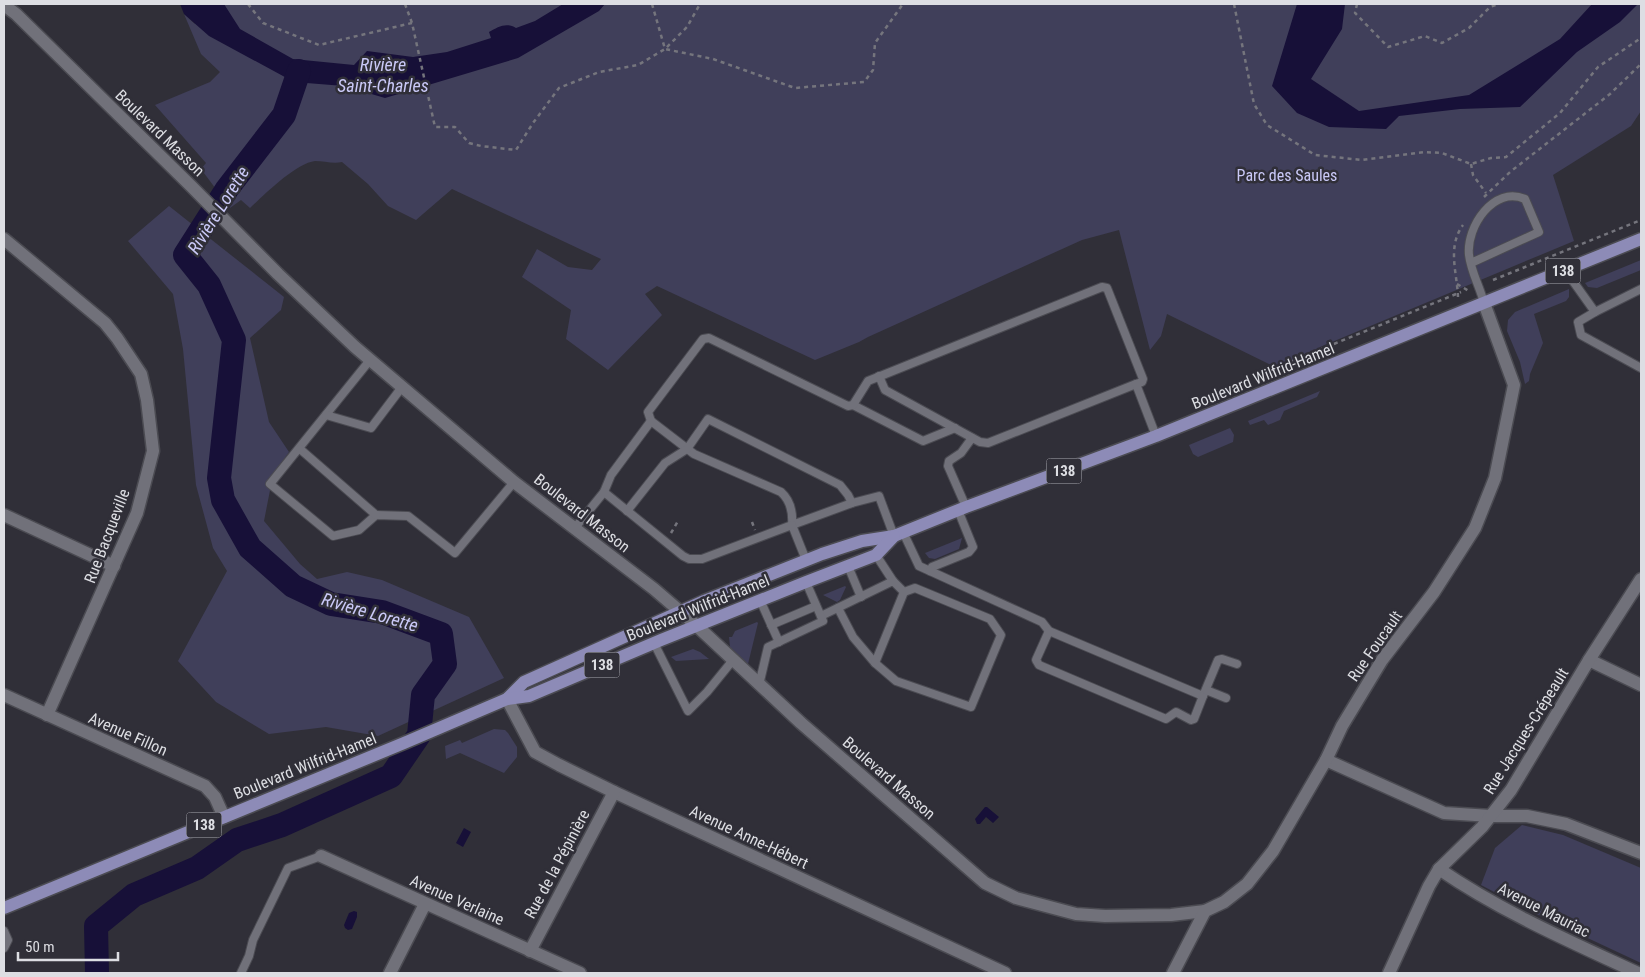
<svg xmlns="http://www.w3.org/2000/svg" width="1645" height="977" viewBox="0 0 1645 977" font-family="'Roboto Condensed',sans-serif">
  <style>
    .green { fill: #403f5a }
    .water { fill: #171038 }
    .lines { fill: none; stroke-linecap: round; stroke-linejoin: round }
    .river { stroke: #171038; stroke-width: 24 }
    .lane-casing { stroke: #4b4b52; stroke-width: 10 }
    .street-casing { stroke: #4b4b52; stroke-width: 15 }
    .secondary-casing { stroke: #4b4b52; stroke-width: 15 }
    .primary-casing { stroke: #4b4b52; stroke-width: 15 }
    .path { stroke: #75757d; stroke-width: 2.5; stroke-dasharray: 4 4; stroke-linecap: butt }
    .lane { stroke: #71717a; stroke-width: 8 }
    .street { stroke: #71717a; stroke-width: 12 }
    .secondary { stroke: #71717a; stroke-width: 12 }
    .primary { stroke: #8d8bb7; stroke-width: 12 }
    .labels { text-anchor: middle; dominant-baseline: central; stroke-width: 5; stroke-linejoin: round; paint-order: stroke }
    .shield { fill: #302f38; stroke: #a9aab0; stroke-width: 1 }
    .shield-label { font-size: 15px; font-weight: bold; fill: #dddee3 }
    .street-label { font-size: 16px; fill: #dddee3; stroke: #302f38 }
    .park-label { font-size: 16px; fill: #cac9f7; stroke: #302f38 }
    .water-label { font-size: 18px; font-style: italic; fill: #cac9f7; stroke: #302f38 }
  </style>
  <rect width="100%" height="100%" fill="#302f38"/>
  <g class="green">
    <path d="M186 4H1641V111L1631 126 1553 175 1574 241 1320 347 1312 356 1290 363 1273 366 1167 314 1161 336 1150 350 1119 230 1082 240 868 337 859 342 815 360 657 286 645 294 662 315 608 370 566 339 571 310 522 277 537 249 568 267 592 270 601 259 452 189 416 220 388 206 368 184 342 162C333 164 324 161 315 161 296 163 264 195 250 208L241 200 230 208 201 169 206 163 155 105 210 82 220 72 201 54 184 14 195 24Z"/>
    <polygon points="169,206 284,297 281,310 250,338 269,422 289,452 273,475 264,521 300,564 317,579 347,572 382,580 469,617 504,678 378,736 326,727 269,734 216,702 178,661 227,571 213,548 196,485 183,349 173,294 128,241"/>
    <polygon points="1641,260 1641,270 1597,288 1588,287 1585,283"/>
    <polygon points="1569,289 1569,297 1566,301 1534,314 1543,343 1530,374 1529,381 1525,384 1520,362 1507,331 1508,320 1515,312"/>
    <polygon points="1320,391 1317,397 1284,411 1280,420 1268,425 1264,420 1250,425 1248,421"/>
    <polygon points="1230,428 1234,435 1233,442 1198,457 1193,454 1189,445"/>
    <polygon points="962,538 959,549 935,559 929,558 925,553"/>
    <polygon points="845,586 846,587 840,600 837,602 823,595"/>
    <polygon points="757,622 758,623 748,664 730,647 729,637 732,637 735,631"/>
    <polygon points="693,649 700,652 709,659 676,661 671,657"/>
    <polygon points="494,729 505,730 508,733 517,747 517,757 504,773 460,753 446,759 445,746 460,740 462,743"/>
    <polygon points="1522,825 1563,835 1641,868 1641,963 1532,912 1481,885 1495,848"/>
  </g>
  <g class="water">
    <path d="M180 4H224L240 29 293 59 354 65 367 51 413 57 447 52 491 38 489 32C498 27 506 22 516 28L535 21 563 4H605L599 11 518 58 385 98 344 86 294 82 209 36 184 14Z"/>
    <polygon points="1297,4 1345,4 1342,29 1311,79 1359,111 1469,95 1560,39 1592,4 1638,4 1620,22 1577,52 1520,107 1460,109 1399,116 1386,129 1329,127 1297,113 1272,86"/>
    <polygon points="985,807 987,807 999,817 993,823 986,817 980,824 977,824 975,819"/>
    <polygon points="464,828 471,832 463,847 456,843"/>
    <polygon points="354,911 357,912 357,917 352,929 348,930 345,928 344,925 349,913"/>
  </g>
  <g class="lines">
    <polyline class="river" points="97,973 96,926 134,895 197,868 237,840 282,825 391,776 419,735 423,695 445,664 441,634 382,612 331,604 293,586 250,548 223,500 219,478 234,340 209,285 185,255 227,189 284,115 299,71"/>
    <g class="lane-casing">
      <g id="lane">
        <path d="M1471 263 1539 232 1525 199C1494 185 1466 227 1469 255 1471 272 1480 287 1484 303"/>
        <polyline points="1565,270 1595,312"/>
        <polyline points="1641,289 1595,312 1578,322 1581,335 1641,368"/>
        <polyline points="370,360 270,484 333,536 359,530 376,515 408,516 455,553 514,482"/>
        <polyline points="879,376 885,390 980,442 988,443 1136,384"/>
        <polyline points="853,405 923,441 955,428"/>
        <polyline points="326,415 371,428 402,387"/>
        <polyline points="651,421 648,412 703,339 709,338 848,406 853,405 868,381 1102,287 1107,288 1143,379 1142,382 1136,384 1156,436"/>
        <polyline points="300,449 376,515"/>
        <path d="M604 492 611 475 651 421 694 454 781 492C791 501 793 512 792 525L852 503 879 496 894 536"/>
        <polyline points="966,507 948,466 949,461 961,453 972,438"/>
        <polyline points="627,511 665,463 687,449 708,419 840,485 848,495 852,503"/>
        <polyline points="574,529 604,492 683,556 689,559 702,559 792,525 806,560"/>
        <polyline points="903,532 919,566 930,571 932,567 969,552 973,547 958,510"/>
        <polyline points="876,555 893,581"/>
        <polyline points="848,566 861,597"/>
        <polyline points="930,571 1042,622 1049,631 1203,696 1218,660 1222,659 1237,664"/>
        <polyline points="760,600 779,642"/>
        <polyline points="838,608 853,637 875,663"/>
        <polyline points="821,616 893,581 904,592 875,663 896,681 971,707 1001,635 990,619 915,588 904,592"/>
        <polyline points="771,625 816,606"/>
        <polyline points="1049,631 1036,660 1039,665 1166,719 1176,712 1191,720 1194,719 1203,696"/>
        <polyline points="654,643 688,711 707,692 733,660"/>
        <polyline points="759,685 768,647 823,621 806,582"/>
        <polyline points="1206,690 1226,698"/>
        <polyline points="4,931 8,940 4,948"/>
        <polyline points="241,973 249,956 253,940 288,868 321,856"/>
      </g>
    </g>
    <g class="street-casing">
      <g id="street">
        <polyline points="4,239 105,323 117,338 141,374 147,400 153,451 137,513 47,715"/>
        <polyline points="4,515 114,566"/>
        <polyline points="697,626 801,723 985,883 1016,898 1076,914 1105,916 1171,915 1205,911"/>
        <polyline points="1589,660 1641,685"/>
        <polyline points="4,695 205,786 215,797 224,817"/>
        <polyline points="507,699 535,752 559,765 614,792 1005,973"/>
        <polyline points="1326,760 1444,813 1491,816 1527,816 1566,824 1641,853"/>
        <polyline points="321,856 580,973"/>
        <path d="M1439 869C1502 912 1569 941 1638 973"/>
        <polyline points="530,951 614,792"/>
        <polyline points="390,973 425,904"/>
        <polyline points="1173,973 1205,911 1224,902 1247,884 1273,851 1326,760 1342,726 1382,660 1434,592 1475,528 1495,478 1514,385 1484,303"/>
        <polyline points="1389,973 1429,886 1439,869 1482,827 1511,790 1589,660 1641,579"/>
      </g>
    </g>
    <g class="secondary-casing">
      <polyline id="secondary" points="4,5 16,14 191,186 278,274 355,347 514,482 654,589 697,626"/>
    </g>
    <g class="primary-casing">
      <g id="primary">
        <polyline points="507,699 524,682 704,601 822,554 862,541 894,536 966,507 1156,436 1641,239"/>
        <polyline points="4,908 404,743 507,699 529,696 661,640 806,582 876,555 894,536"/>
      </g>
    </g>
    <g class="path">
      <polyline points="248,4 263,23 319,45 412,23"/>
      <polyline points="405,4 412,23 435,127 455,127 469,143 481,146 516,150 533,123 559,88 599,72 638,65 665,49 687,27 700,4"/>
      <polyline points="652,4 665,49 713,59 795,88 864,82 873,70 875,43 903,4"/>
      <polyline points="1234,4 1254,104 1267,125 1315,155 1362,160 1424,152 1442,153 1471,164 1491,158 1506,157 1560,113 1598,67 1641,38"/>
      <polyline points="1357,4 1355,13 1388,47 1425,36 1442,43 1469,28 1490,7 1499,4"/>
      <polyline points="1471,164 1473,175 1486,193"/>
      <polyline points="1484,197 1510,172 1610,94 1641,64"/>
      <polyline points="1493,280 1641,220"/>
      <polyline points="1457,284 1469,291"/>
      <path d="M1458 297C1457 272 1447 247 1463 225"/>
      <polyline points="1224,391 1281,368 1285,364 1461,292"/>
      <polyline points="752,522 755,530"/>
      <polyline points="671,533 678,521"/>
    </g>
    <use href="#lane" class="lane"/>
    <use href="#street" class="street"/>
    <use href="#secondary" class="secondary"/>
    <use href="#primary" class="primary"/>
  </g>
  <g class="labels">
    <g class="shield">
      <rect x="1545.5" y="258.5" width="35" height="25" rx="4"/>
      <rect x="1046.5" y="458.5" width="35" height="25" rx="4"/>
      <rect x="584.5" y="652.5" width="35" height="25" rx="4"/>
      <rect x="186.5" y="812.5" width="35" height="25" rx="4"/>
    </g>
    <g class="shield-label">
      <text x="1563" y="271">138</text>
      <text x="1064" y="471">138</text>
      <text x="602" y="665">138</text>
      <text x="204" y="825">138</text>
    </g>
    <g class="street-label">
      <text transform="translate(160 133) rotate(44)">Boulevard Masson</text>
      <text transform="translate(1263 376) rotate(-22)">Boulevard Wilfrid-Hamel</text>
      <text transform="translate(582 513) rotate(38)">Boulevard Masson</text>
      <text transform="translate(107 536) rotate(-69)">Rue Bacqueville</text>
      <text transform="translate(698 608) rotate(-22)">Boulevard Wilfrid-Hamel</text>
      <text transform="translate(1375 646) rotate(-55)">Rue Foucault</text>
      <text transform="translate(1526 731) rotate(-58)">Rue Jacques-Crépeault</text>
      <text transform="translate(128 734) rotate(24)">Avenue Fillon</text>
      <text transform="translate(305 766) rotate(-22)">Boulevard Wilfrid-Hamel</text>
      <text transform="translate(889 778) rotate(41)">Boulevard Masson</text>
      <text transform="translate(749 837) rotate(25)">Avenue Anne-Hébert</text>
      <text transform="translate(557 864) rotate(-62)">Rue de la Pépinière</text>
      <text transform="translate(457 900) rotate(24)">Avenue Verlaine</text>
      <text transform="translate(1544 910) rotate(27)">Avenue Mauriac</text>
    </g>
    <g class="park-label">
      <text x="1287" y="175">Parc des Saules</text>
    </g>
    <g class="water-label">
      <text x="383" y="64">Rivière<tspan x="383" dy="21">Saint-Charles</tspan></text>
      <text transform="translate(218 210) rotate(-58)">Rivière Lorette</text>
      <text transform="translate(370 612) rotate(16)">Rivière Lorette</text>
    </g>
  </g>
  <rect width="1645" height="977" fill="none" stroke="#dddee3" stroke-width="10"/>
  <path d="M18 952v8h100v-8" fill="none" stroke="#dddee3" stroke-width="2.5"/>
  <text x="25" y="952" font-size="15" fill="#dddee3" stroke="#302f38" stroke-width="4" paint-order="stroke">50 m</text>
</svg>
